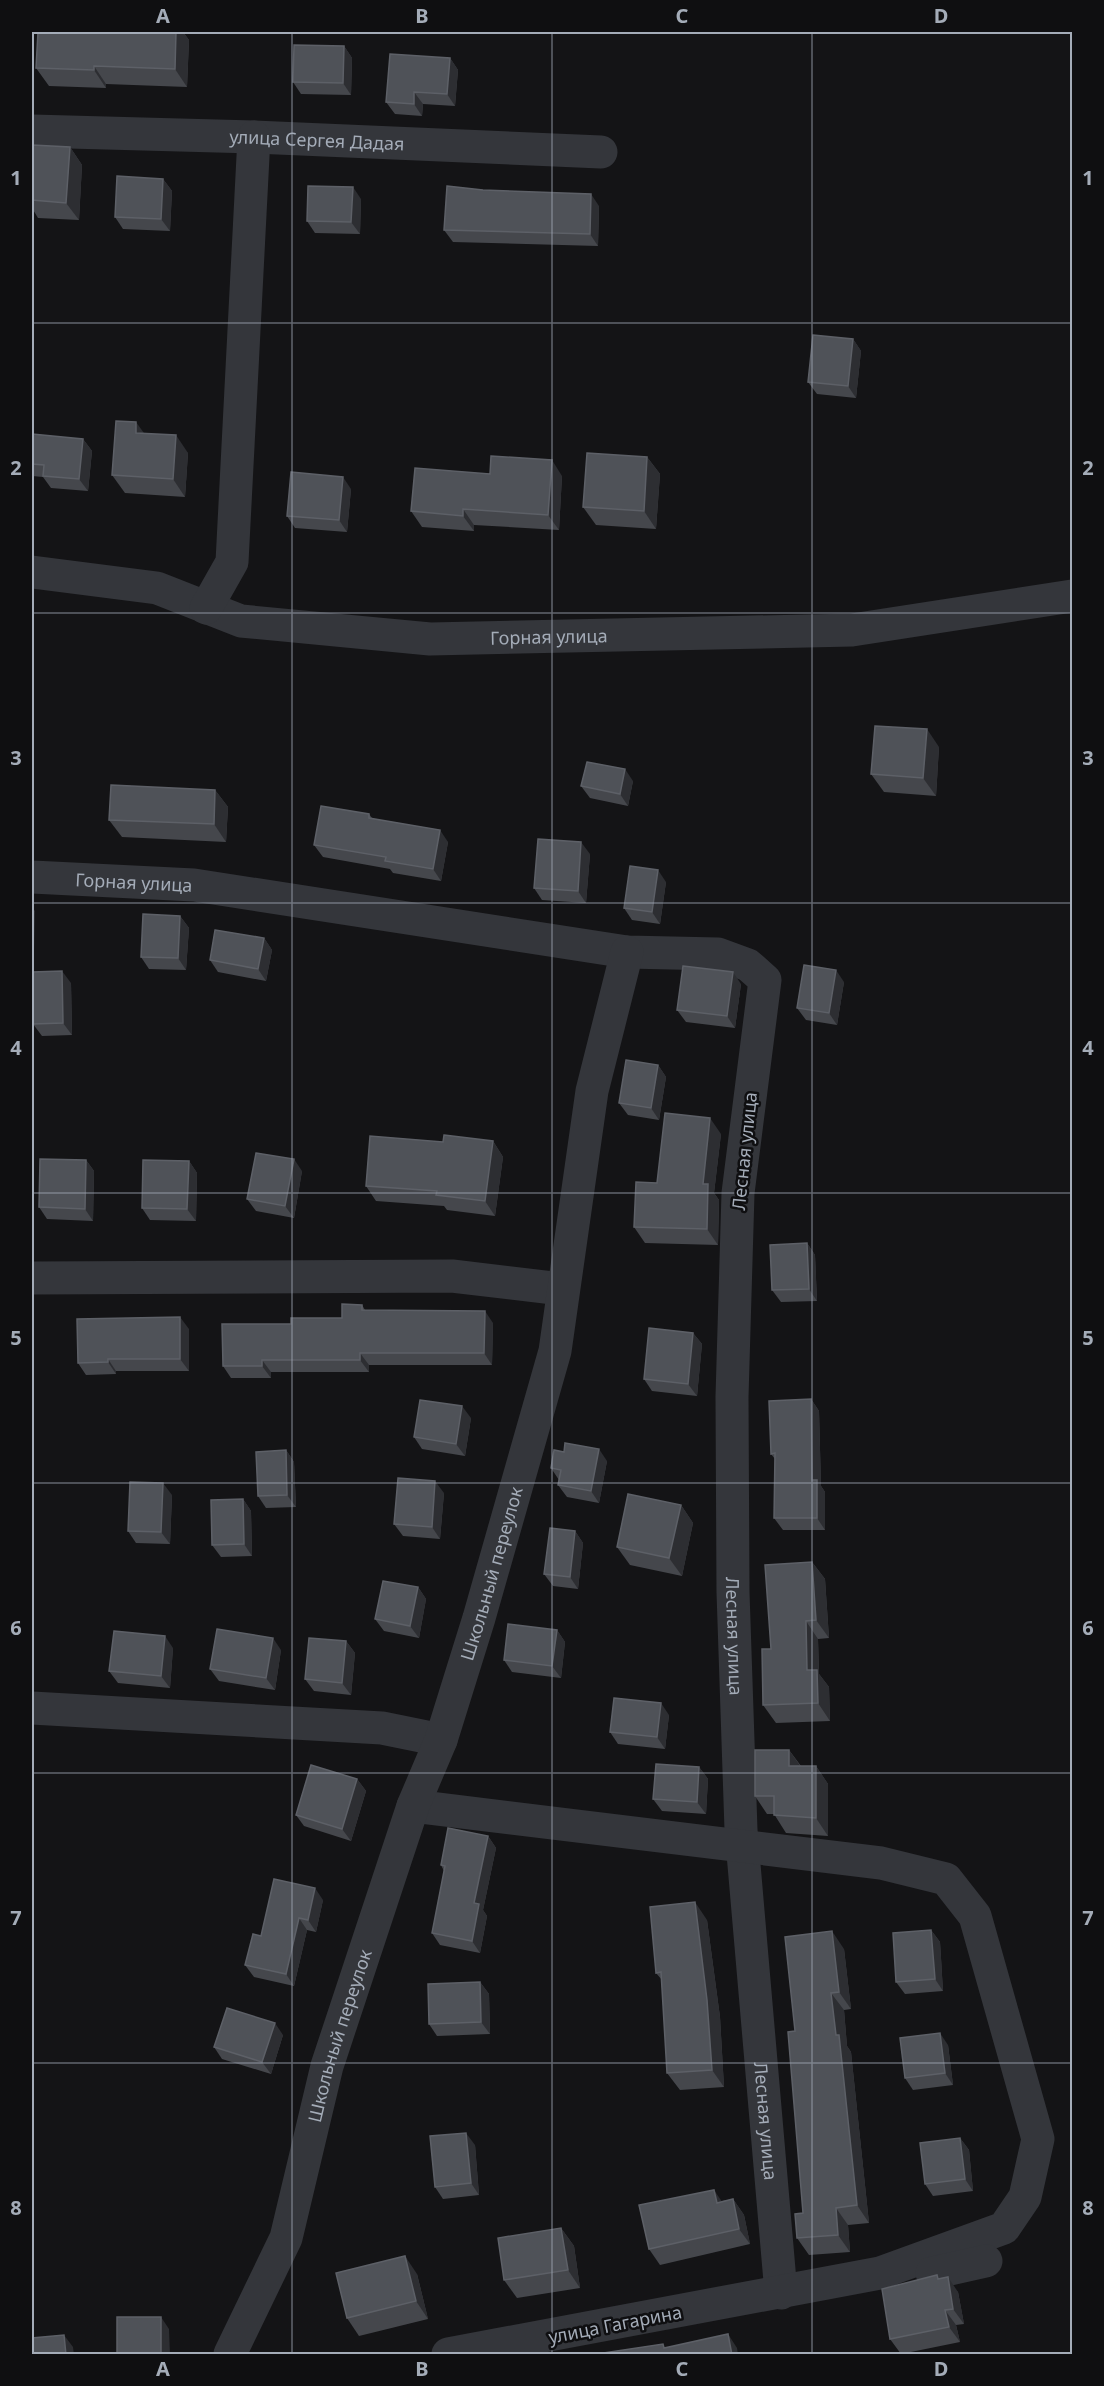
<svg xmlns="http://www.w3.org/2000/svg" width="1104" height="2386" viewBox="0 0 1104 2386" font-family="'Noto Sans',sans-serif">
  <style>
    .lines { fill: none; stroke-linecap: round; stroke-linejoin: round }
    .minor { stroke: #34363b; stroke-width: 33 }
    .wall { fill: #45474c }
    .shaded-wall { fill: #2d2e32 }
    .building { fill: #4f5258; stroke: #5d6067; stroke-width: 1.5 }
    .grid { fill: none; stroke: #a4acb8; stroke-width: 1.5; stroke-opacity: 0.55 }
    .labels { text-anchor: middle; dominant-baseline: central; stroke-width: 5; stroke-linejoin: round; paint-order: stroke }
    .street-label { font-size: 18px; fill: #a4acb8; stroke: #0f0f11 }
    .neatline { fill: none; stroke: #a4acb8; stroke-width: 2 }
    .grid-label { font-size: 20px; text-anchor: middle; font-weight: bold; fill: #a4acb8 }
  </style>
  <rect width="100%" height="100%" fill="#141416"/>
  <g class="lines">
    <g class="minor">
      <path id="s1" d="M32 131 254 137 601 152"/>
      <path id="s2" d="M32 572 157 588 241 621 430 639 852 630 1072 596"/>
      <polyline points="206,608 232,562 254,137"/>
      <path id="s3" d="M32 877 194 885 627 952 718 954 748 965 765 980 738 1193 732 1397 733 1592 741 1830 781 2293"/>
      <polyline points="32,1278 452,1276 562,1289"/>
      <polyline points="32,1708 382,1728 441,1740"/>
      <polyline points="413,1806 881,1863 946,1879 975,1916 1038,2139 1025,2197 1004,2228 880,2273 448,2354"/>
      <polyline points="932,2273 986,2261"/>
      <path id="s4" d="M230 2354 286 2238 327 2066 413 1806 441 1740 479 1618 555 1351 592 1091 627 952"/>
    </g>
  </g>
  <g class="wall">
    <polygon points="38,32 183,32 189,40 187,87 106,84 106,88 49,86 36,68"/>
    <polygon points="344,46 352,58 351,95 301,94 293,82"/>
    <polygon points="450,58 458,70 455,106 423,104 422,116 395,114 386,102"/>
    <polygon points="32,145 70,147 82,165 79,220 38,218 32,208"/>
    <polygon points="163,179 172,191 170,231 123,229 115,217"/>
    <polygon points="361,199 360,234 315,233 307,221"/>
    <polygon points="599,206 598,246 453,242 444,230"/>
    <polygon points="853,339 861,351 856,398 817,394 808,382"/>
    <polygon points="144,433 188,453 185,497 125,493 112,475"/>
    <polygon points="32,434 83,439 92,451 88,491 51,488 43,477 32,476"/>
    <polygon points="647,457 660,474 656,529 596,525 583,507"/>
    <polygon points="490,474 562,476 559,530 474,525 474,531 422,527 411,511"/>
    <polygon points="351,489 347,532 295,528 287,516"/>
    <polygon points="939,747 936,796 884,792 871,774"/>
    <polygon points="633,781 628,806 590,798 581,786"/>
    <polygon points="215,790 228,807 226,842 122,837 109,820"/>
    <polygon points="369,814 372,818 448,842 441,881 393,873 390,869 323,857 314,845"/>
    <polygon points="590,854 586,903 542,900 534,888"/>
    <polygon points="666,882 660,924 632,920 624,908"/>
    <polygon points="180,916 189,928 186,970 149,969 141,957"/>
    <polygon points="264,938 272,950 266,981 218,972 210,960"/>
    <polygon points="844,982 837,1025 806,1020 797,1008"/>
    <polygon points="71,983 72,1035 42,1036 33,1024"/>
    <polygon points="741,984 735,1028 686,1022 677,1010"/>
    <polygon points="658,1065 666,1077 659,1120 628,1115 619,1103"/>
    <polygon points="721,1134 714,1193 719,1200 718,1245 645,1243 634,1227 657,1183"/>
    <polygon points="493,1141 503,1157 495,1216 447,1210 444,1206 376,1201 366,1186 443,1142"/>
    <polygon points="86,1160 94,1171 93,1221 47,1219 39,1207"/>
    <polygon points="189,1161 197,1173 196,1221 150,1220 142,1208"/>
    <polygon points="302,1171 294,1218 256,1211 247,1199"/>
    <polygon points="807,1243 815,1255 817,1301 781,1302 772,1290"/>
    <polygon points="362,1305 365,1310 493,1323 492,1365 369,1365 369,1372 271,1372 271,1378 231,1378 223,1366 291,1324 342,1318"/>
    <polygon points="189,1329 189,1371 116,1371 116,1374 86,1375 78,1363"/>
    <polygon points="693,1333 702,1344 697,1396 652,1391 644,1379"/>
    <polygon points="811,1399 819,1411 821,1486 825,1492 825,1530 783,1530 774,1518 775,1459 771,1454"/>
    <polygon points="471,1418 465,1456 422,1449 414,1437"/>
    <polygon points="286,1450 294,1462 296,1507 266,1508 258,1496"/>
    <polygon points="607,1461 599,1503 567,1497 558,1485 559,1480 551,1468"/>
    <polygon points="444,1493 440,1539 403,1536 394,1524"/>
    <polygon points="172,1495 170,1544 136,1543 128,1531"/>
    <polygon points="243,1499 251,1511 252,1556 221,1557 212,1545"/>
    <polygon points="681,1505 693,1523 682,1576 630,1565 617,1547"/>
    <polygon points="575,1531 583,1543 578,1589 553,1586 544,1574"/>
    <polygon points="812,1562 825,1579 829,1638 818,1639 819,1674 829,1687 830,1721 776,1723 763,1705 771,1649"/>
    <polygon points="418,1587 426,1599 419,1638 384,1631 375,1619"/>
    <polygon points="557,1630 565,1642 561,1678 512,1672 504,1660"/>
    <polygon points="346,1641 355,1653 351,1695 314,1691 305,1679"/>
    <polygon points="173,1648 170,1688 118,1683 109,1671"/>
    <polygon points="281,1650 275,1690 219,1681 210,1669"/>
    <polygon points="669,1715 665,1749 618,1744 610,1732"/>
    <polygon points="789,1750 801,1766 816,1766 828,1784 828,1836 786,1833 774,1814 767,1814 755,1796"/>
    <polygon points="699,1767 708,1779 706,1814 662,1811 653,1799"/>
    <polygon points="357,1779 366,1791 351,1841 304,1826 296,1815"/>
    <polygon points="488,1836 496,1848 483,1910 487,1916 480,1953 440,1945 432,1933 444,1871 441,1865"/>
    <polygon points="323,1900 316,1932 307,1930 294,1986 254,1977 245,1965 261,1936"/>
    <polygon points="707,1920 720,2017 724,2087 680,2090 667,2073 662,1980 656,1973"/>
    <polygon points="931,1930 940,1942 943,1991 905,1994 896,1982"/>
    <polygon points="844,1949 851,2009 844,2010 847,2046 851,2052 869,2223 848,2225 850,2252 809,2255 797,2238 803,2213 795,2031"/>
    <polygon points="480,1982 489,1994 490,2034 437,2036 429,2024"/>
    <polygon points="283,2035 271,2074 222,2059 214,2047"/>
    <polygon points="948,2045 953,2085 913,2090 905,2078"/>
    <polygon points="960,2138 969,2150 973,2191 933,2196 925,2184"/>
    <polygon points="475,2145 479,2195 443,2199 435,2187"/>
    <polygon points="733,2199 744,2215 750,2244 660,2265 649,2249 722,2201"/>
    <polygon points="561,2228 574,2246 580,2288 517,2298 504,2280"/>
    <polygon points="417,2274 428,2319 359,2336 347,2318"/>
    <polygon points="939,2279 958,2292 964,2324 956,2325 960,2342 901,2354 890,2339"/>
  </g>
  <g class="shaded-wall">
    <polygon points="176,32 183,32 189,40 187,87 175,69"/>
    <polygon points="344,46 352,58 351,95 343,83"/>
    <polygon points="450,58 458,70 455,106 447,94"/>
    <polygon points="94,66 106,84 106,88 94,70"/>
    <polygon points="414,92 423,104 422,116 414,104"/>
    <polygon points="70,147 82,165 79,220 66,203"/>
    <polygon points="163,179 172,191 170,231 161,219"/>
    <polygon points="353,187 361,199 360,234 351,222"/>
    <polygon points="591,194 599,206 598,246 590,234"/>
    <polygon points="853,339 861,351 856,398 848,386"/>
    <polygon points="136,422 149,440 136,433"/>
    <polygon points="176,435 188,453 185,497 173,479"/>
    <polygon points="83,439 92,451 88,491 79,479"/>
    <polygon points="647,457 660,474 656,529 644,511"/>
    <polygon points="552,460 562,476 559,530 548,515"/>
    <polygon points="343,477 351,489 347,532 339,520"/>
    <polygon points="463,509 474,525 474,531 463,516"/>
    <polygon points="927,729 939,747 936,796 923,778"/>
    <polygon points="625,769 633,781 628,806 620,794"/>
    <polygon points="215,790 228,807 226,842 214,824"/>
    <polygon points="440,830 448,842 441,881 433,869"/>
    <polygon points="581,842 590,854 586,903 578,891"/>
    <polygon points="658,870 666,882 660,924 652,912"/>
    <polygon points="32,907 35,911 34,952 32,949"/>
    <polygon points="180,916 189,928 186,970 178,958"/>
    <polygon points="264,938 272,950 266,981 258,969"/>
    <polygon points="836,970 844,982 837,1025 829,1013"/>
    <polygon points="62,971 71,983 72,1035 63,1023"/>
    <polygon points="733,972 741,984 735,1028 727,1016"/>
    <polygon points="658,1065 666,1077 659,1120 651,1108"/>
    <polygon points="710,1118 721,1134 714,1193 719,1200 718,1245 707,1229 703,1184"/>
    <polygon points="493,1141 503,1157 495,1216 485,1201"/>
    <polygon points="294,1159 302,1171 294,1218 285,1206"/>
    <polygon points="86,1160 94,1171 93,1221 85,1209"/>
    <polygon points="189,1161 197,1173 196,1221 187,1209"/>
    <polygon points="807,1243 815,1255 817,1301 809,1289"/>
    <polygon points="485,1311 493,1323 492,1365 484,1353"/>
    <polygon points="180,1317 189,1329 189,1371 180,1359"/>
    <polygon points="693,1333 702,1344 697,1396 688,1384"/>
    <polygon points="360,1353 369,1365 369,1372 360,1360"/>
    <polygon points="108,1359 116,1371 116,1374 108,1362"/>
    <polygon points="262,1360 271,1372 271,1378 262,1366"/>
    <polygon points="811,1399 819,1411 821,1486 825,1492 825,1530 817,1518 812,1480"/>
    <polygon points="462,1406 471,1418 465,1456 456,1444"/>
    <polygon points="599,1449 607,1461 599,1503 591,1491"/>
    <polygon points="286,1450 294,1462 296,1507 287,1495"/>
    <polygon points="435,1481 444,1493 440,1539 432,1527"/>
    <polygon points="163,1483 172,1495 170,1544 161,1532"/>
    <polygon points="243,1499 251,1511 252,1556 244,1544"/>
    <polygon points="681,1505 693,1523 682,1576 669,1558"/>
    <polygon points="575,1531 583,1543 578,1589 570,1577"/>
    <polygon points="812,1562 825,1579 829,1638 816,1620"/>
    <polygon points="418,1587 426,1599 419,1638 410,1626"/>
    <polygon points="806,1621 818,1639 819,1674 829,1687 830,1721 818,1703 807,1670"/>
    <polygon points="557,1630 565,1642 561,1678 552,1666"/>
    <polygon points="165,1636 173,1648 170,1688 161,1676"/>
    <polygon points="273,1638 281,1650 275,1690 266,1678"/>
    <polygon points="346,1641 355,1653 351,1695 342,1683"/>
    <polygon points="661,1703 669,1715 665,1749 657,1737"/>
    <polygon points="789,1750 801,1767 789,1766"/>
    <polygon points="816,1766 828,1784 828,1836 816,1818"/>
    <polygon points="699,1767 708,1779 706,1814 697,1802"/>
    <polygon points="357,1779 366,1791 351,1841 342,1829"/>
    <polygon points="488,1836 496,1848 483,1910 487,1916 480,1953 472,1941 474,1903"/>
    <polygon points="315,1888 323,1900 316,1932 308,1920"/>
    <polygon points="695,1902 707,1920 720,2017 724,2087 712,2070"/>
    <polygon points="299,1918 307,1930 294,1986 286,1974"/>
    <polygon points="931,1930 940,1942 943,1991 935,1979"/>
    <polygon points="832,1931 844,1949 851,2009 839,1992"/>
    <polygon points="480,1982 489,1994 490,2034 481,2022"/>
    <polygon points="831,1993 844,2010 847,2046 851,2052 869,2223 857,2205 836,2035"/>
    <polygon points="275,2023 283,2035 271,2074 262,2062"/>
    <polygon points="940,2033 948,2045 953,2085 945,2073"/>
    <polygon points="466,2133 475,2145 479,2195 471,2183"/>
    <polygon points="960,2138 969,2150 973,2191 965,2179"/>
    <polygon points="714,2190 725,2206 717,2203"/>
    <polygon points="733,2199 744,2215 750,2244 739,2229"/>
    <polygon points="836,2208 848,2225 850,2252 838,2235"/>
    <polygon points="561,2228 574,2246 580,2288 568,2270"/>
    <polygon points="405,2256 417,2274 428,2319 416,2301"/>
    <polygon points="948,2277 958,2292 964,2324 953,2309"/>
    <polygon points="945,2310 956,2325 960,2342 949,2327"/>
    <polygon points="161,2317 169,2329 170,2355 161,2355"/>
    <polygon points="728,2334 737,2348 738,2355 732,2355"/>
    <polygon points="64,2335 73,2347 74,2355 66,2355"/>
  </g>
  <g class="building">
    <polygon points="38,32 176,32 175,69 94,66 94,70 36,68"/>
    <polygon points="294,45 344,46 343,83 293,82"/>
    <polygon points="390,54 450,58 447,94 414,92 414,104 386,102"/>
    <polygon points="32,145 70,147 66,203 32,200"/>
    <polygon points="117,176 163,179 161,219 115,217"/>
    <polygon points="308,186 353,187 351,222 307,221"/>
    <polygon points="447,186 483,190 591,194 590,234 444,230"/>
    <polygon points="813,335 853,339 848,386 808,382"/>
    <polygon points="116,421 136,422 136,433 176,435 173,479 112,475"/>
    <polygon points="32,434 83,439 79,479 43,476 44,465 32,464"/>
    <polygon points="587,453 647,457 644,511 583,507"/>
    <polygon points="491,456 552,460 548,515 463,509 463,516 411,511 415,468 490,474"/>
    <polygon points="291,472 343,477 339,520 287,516"/>
    <polygon points="875,726 927,729 923,778 871,774"/>
    <polygon points="587,762 625,769 620,794 581,786"/>
    <polygon points="111,785 215,790 214,824 109,820"/>
    <polygon points="321,806 369,814 369,818 440,830 433,869 385,861 386,857 314,845"/>
    <polygon points="538,839 581,842 578,891 534,888"/>
    <polygon points="630,866 658,870 652,912 624,908"/>
    <polygon points="143,914 180,916 178,958 141,957"/>
    <polygon points="215,930 264,938 258,969 210,960"/>
    <polygon points="804,965 836,970 829,1013 797,1008"/>
    <polygon points="683,966 733,972 727,1016 677,1010"/>
    <polygon points="62,971 63,1023 33,1024 32,972"/>
    <polygon points="626,1060 658,1065 651,1108 619,1103"/>
    <polygon points="665,1113 710,1118 703,1184 708,1184 707,1229 634,1227 636,1182 657,1183"/>
    <polygon points="444,1135 493,1141 485,1201 436,1195 437,1191 366,1186 370,1136 443,1142"/>
    <polygon points="256,1153 294,1159 285,1206 247,1199"/>
    <polygon points="40,1159 86,1160 85,1209 39,1207"/>
    <polygon points="143,1160 189,1161 187,1209 142,1208"/>
    <polygon points="807,1243 809,1289 772,1290 770,1245"/>
    <polygon points="342,1304 362,1305 362,1310 485,1311 484,1353 360,1353 360,1360 262,1360 262,1366 223,1366 222,1324 291,1324 291,1318 342,1318"/>
    <polygon points="180,1317 180,1359 108,1359 108,1362 78,1363 77,1319"/>
    <polygon points="649,1328 693,1333 688,1384 644,1379"/>
    <polygon points="811,1399 812,1480 817,1480 817,1518 774,1518 775,1453 771,1454 769,1401"/>
    <polygon points="420,1400 462,1406 456,1444 414,1437"/>
    <polygon points="565,1443 599,1449 591,1491 558,1485 561,1470 551,1468 554,1450 564,1452"/>
    <polygon points="286,1450 287,1495 258,1496 256,1452"/>
    <polygon points="398,1478 435,1481 432,1527 394,1524"/>
    <polygon points="130,1482 163,1483 161,1532 128,1531"/>
    <polygon points="628,1494 681,1505 669,1558 617,1547"/>
    <polygon points="243,1499 244,1544 212,1545 211,1500"/>
    <polygon points="550,1528 575,1531 570,1577 544,1574"/>
    <polygon points="812,1562 816,1620 806,1621 807,1670 817,1670 818,1703 763,1705 762,1649 771,1649 765,1565"/>
    <polygon points="383,1581 418,1587 410,1626 375,1619"/>
    <polygon points="508,1624 557,1630 552,1666 504,1660"/>
    <polygon points="217,1629 273,1638 266,1678 210,1669"/>
    <polygon points="114,1631 165,1636 161,1676 109,1671"/>
    <polygon points="309,1638 346,1641 342,1683 305,1679"/>
    <polygon points="614,1698 661,1703 657,1737 610,1732"/>
    <polygon points="755,1750 789,1750 789,1766 816,1766 816,1818 774,1815 774,1796 755,1796"/>
    <polygon points="656,1764 699,1767 697,1802 653,1799"/>
    <polygon points="311,1765 357,1779 342,1829 296,1815"/>
    <polygon points="448,1828 488,1836 474,1903 479,1904 472,1941 432,1933 445,1866 441,1865"/>
    <polygon points="274,1879 315,1888 308,1920 299,1918 286,1974 245,1965 253,1934 261,1936"/>
    <polygon points="695,1902 707,2000 712,2070 667,2073 661,1972 656,1973 650,1907"/>
    <polygon points="931,1930 935,1979 896,1982 893,1933"/>
    <polygon points="832,1931 839,1992 831,1993 836,2035 839,2035 857,2205 836,2208 838,2235 797,2238 795,2214 803,2213 788,2032 795,2031 785,1937"/>
    <polygon points="480,1982 481,2022 429,2024 428,1984"/>
    <polygon points="227,2008 275,2023 262,2062 214,2047"/>
    <polygon points="940,2033 945,2073 905,2078 900,2038"/>
    <polygon points="466,2133 471,2183 435,2187 430,2136"/>
    <polygon points="960,2138 965,2179 925,2184 920,2143"/>
    <polygon points="714,2190 717,2203 733,2199 739,2229 649,2249 639,2205"/>
    <polygon points="561,2228 568,2270 504,2280 498,2238"/>
    <polygon points="405,2256 416,2301 347,2318 336,2273"/>
    <polygon points="937,2275 938,2279 948,2277 953,2309 945,2310 949,2327 890,2339 882,2289"/>
    <rect x="117" y="2317" width="44" height="38"/>
    <polygon points="728,2334 732,2355 590,2355 663,2344 664,2348"/>
    <polygon points="64,2335 66,2355 32,2355 32,2338"/>
  </g>
  <path class="grid" d="M292 32V2354M552 32V2354M812 32V2354M32 323H1072M32 613H1072M32 903H1072M32 1193H1072M32 1483H1072M32 1773H1072M32 2063H1072"/>
  <g class="labels">
    <g class="street-label">
      <text stroke="none"><textPath href="#s1" startOffset="285">улица Сергея Дадая</textPath></text>
      <text stroke="none"><textPath href="#s2" startOffset="525">Горная улица</textPath></text>
      <text stroke="none"><textPath href="#s3" startOffset="102">Горная улица</textPath></text>
      <text transform="translate(744 1151) rotate(-84)">Лесная улица</text>
      <text stroke="none"><textPath href="#s4" startOffset="825">Школьный переулок</textPath></text>
      <text stroke="none"><textPath href="#s3" startOffset="1404">Лесная улица</textPath></text>
      <text stroke="none"><textPath href="#s4" startOffset="338">Школьный переулок</textPath></text>
      <text stroke="none"><textPath href="#s3" startOffset="1890">Лесная улица</textPath></text>
      <text transform="translate(615 2324) rotate(-11)">улица Гагарина</text>
    </g>
  </g>
  <rect width="1104" height="2386" fill="none" stroke="#0f0f11" stroke-width="66"/>
  <rect x="33" y="33" width="1038" height="2320" class="neatline"/>
  <g class="grid-label">
    <text x="163" y="23">A</text>
    <text x="422" y="23">B</text>
    <text x="682" y="23">C</text>
    <text x="941" y="23">D</text>
    <text x="16" y="185">1</text>
    <text x="1088" y="185">1</text>
    <text x="16" y="475">2</text>
    <text x="1088" y="475">2</text>
    <text x="16" y="765">3</text>
    <text x="1088" y="765">3</text>
    <text x="16" y="1055">4</text>
    <text x="1088" y="1055">4</text>
    <text x="16" y="1345">5</text>
    <text x="1088" y="1345">5</text>
    <text x="16" y="1635">6</text>
    <text x="1088" y="1635">6</text>
    <text x="16" y="1925">7</text>
    <text x="1088" y="1925">7</text>
    <text x="16" y="2215">8</text>
    <text x="1088" y="2215">8</text>
    <text x="163" y="2376">A</text>
    <text x="422" y="2376">B</text>
    <text x="682" y="2376">C</text>
    <text x="941" y="2376">D</text>
  </g>
</svg>
